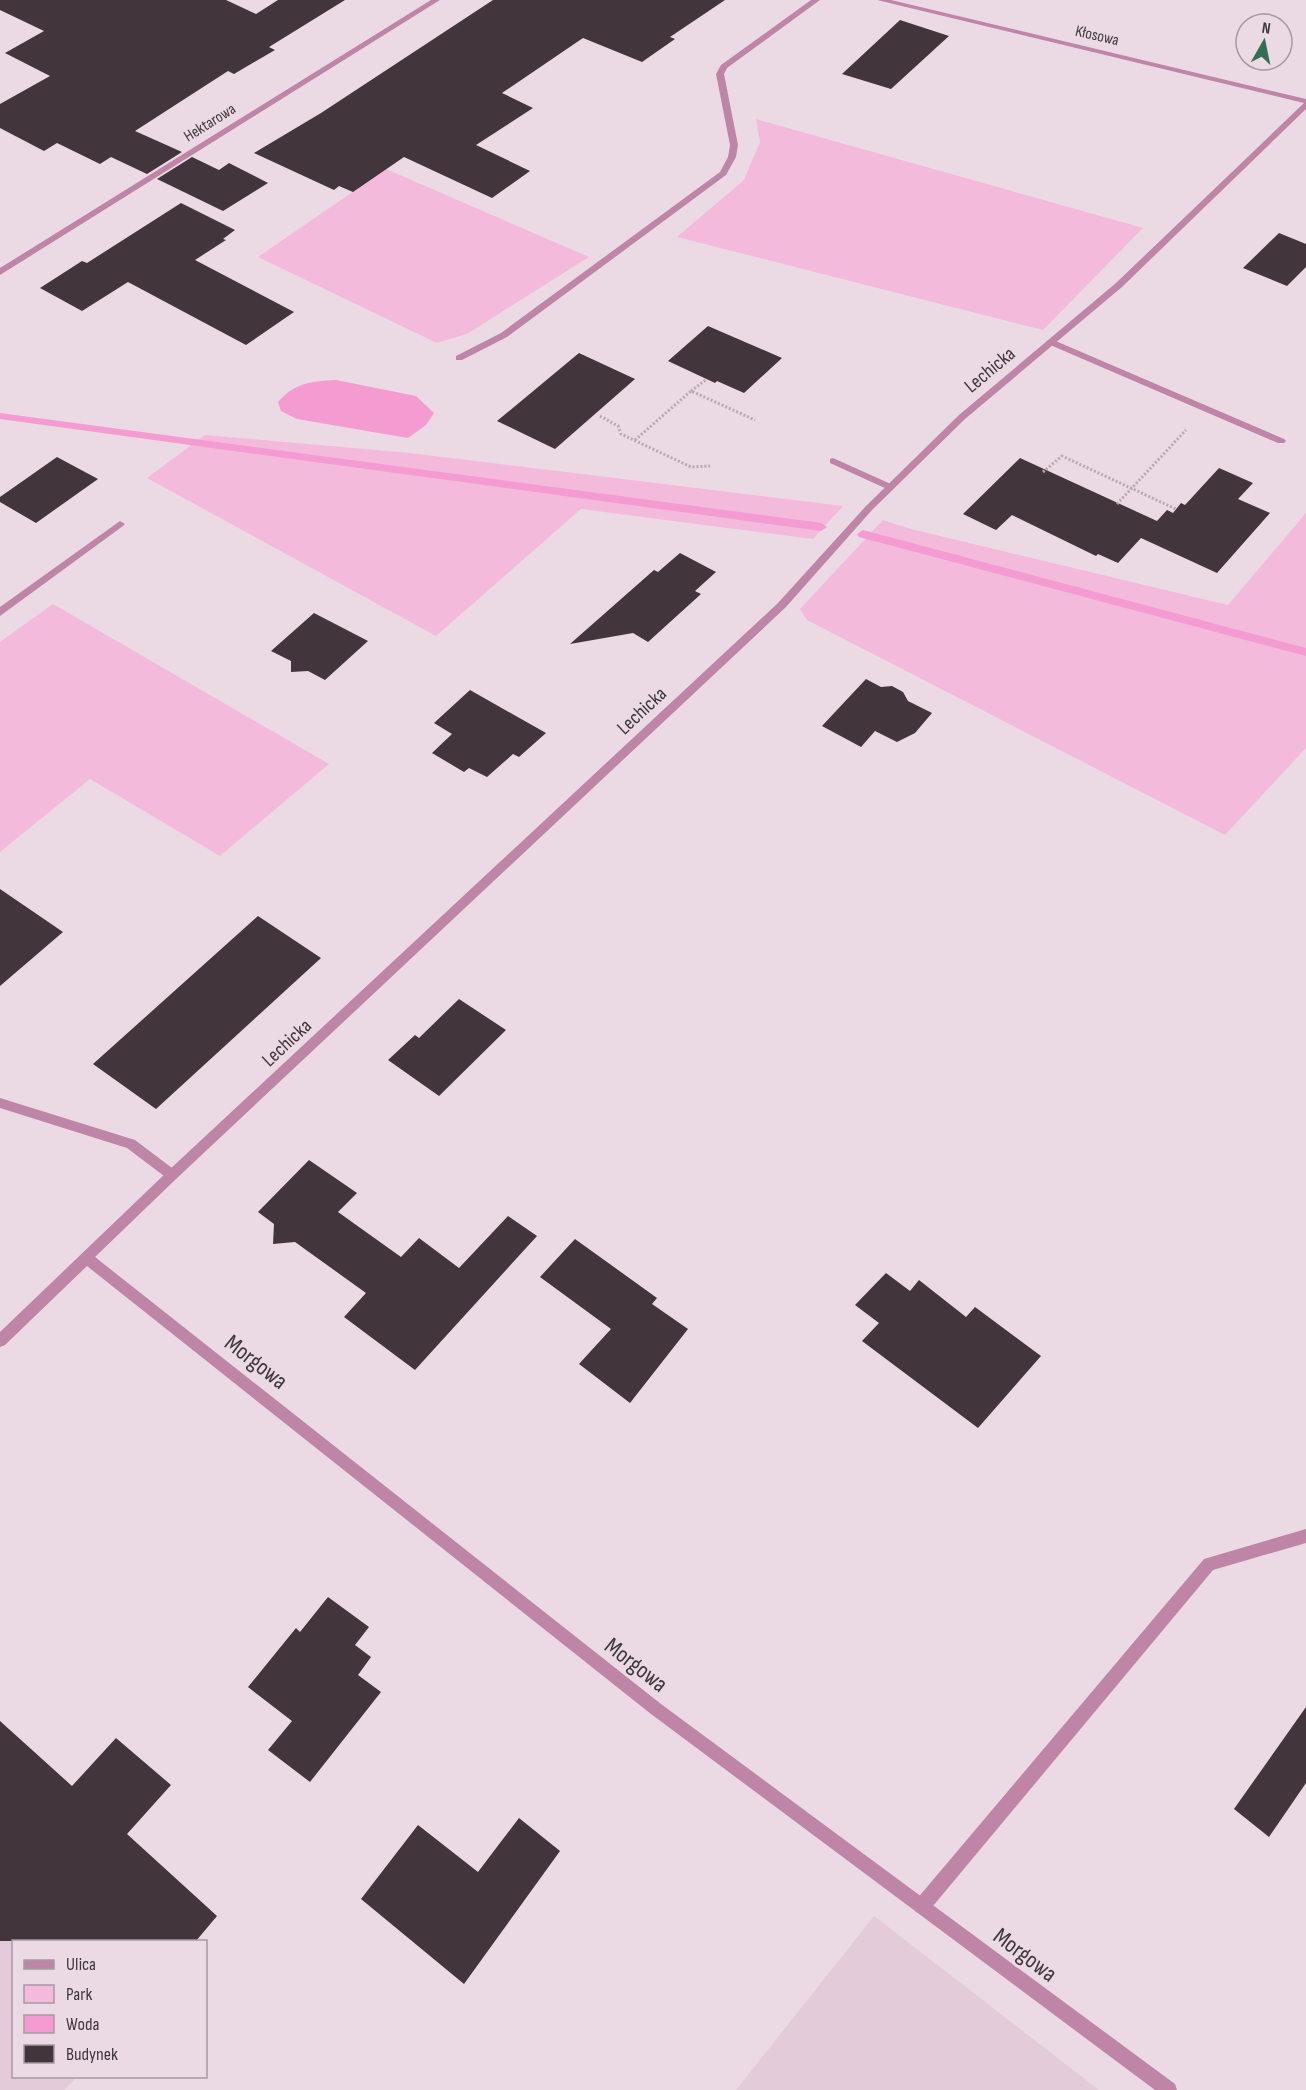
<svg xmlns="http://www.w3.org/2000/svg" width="1306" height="2090" viewBox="0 0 1306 2090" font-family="'Sofia Sans Condensed',sans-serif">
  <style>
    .built { fill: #e3cbd9 }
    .green { fill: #f3badc }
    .water { fill: #f49bd2 }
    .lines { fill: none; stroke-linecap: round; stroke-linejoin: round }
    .stream { fill: #f49bd2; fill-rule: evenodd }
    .building { fill: #42353c }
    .path { stroke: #b7a9b1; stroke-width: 3; stroke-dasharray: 2 2; stroke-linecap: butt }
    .service { fill: #be85a7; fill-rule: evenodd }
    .minor { fill: #be85a7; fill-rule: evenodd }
    .labels { text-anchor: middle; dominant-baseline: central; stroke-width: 6; stroke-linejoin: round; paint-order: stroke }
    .far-street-label { font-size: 16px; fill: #3e383b; stroke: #ebdae4 }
    .street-label { font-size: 20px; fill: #3e383b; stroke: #ebdae4 }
    .near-street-label { font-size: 24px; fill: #3e383b; stroke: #ebdae4 }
  </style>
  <rect width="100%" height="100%" fill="#ebdae4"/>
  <g class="built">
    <polygon points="0,1809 140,1941 14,1942 14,2076 77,2077 64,2090 0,2090"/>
    <polygon points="874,1916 1099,2090 736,2090"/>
  </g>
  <g class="green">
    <polygon points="756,119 1143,228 1043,330 677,237 744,180 760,142"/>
    <polygon points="386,169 589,257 467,334 437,343 258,257"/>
    <polygon points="205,435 410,453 843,506 813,539 581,509 436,636 147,478"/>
    <polygon points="1306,513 1306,748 1225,835 807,620 800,609 883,520 911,529 1228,605"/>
    <polygon points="53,604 329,764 220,856 90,779 0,852 0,642"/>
  </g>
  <path class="water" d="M336 380 416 396 434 413 426 425 408 438 297 419 281 411 278 402C294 383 312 381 336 380Z"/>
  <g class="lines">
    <g class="stream">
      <polygon points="0,413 821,523 827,527 821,531 0,419"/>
      <polygon points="863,530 1306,648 1306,656 859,537 857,534"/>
    </g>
  </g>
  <g class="building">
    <polygon points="0,0 226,0 256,14 278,0 345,0 269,47 275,50 234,74 228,71 135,131 182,152 147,174 111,157 100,164 57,143 44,151 0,128 0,104 50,76 5,53 44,31 0,10"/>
    <polygon points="493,0 725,0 670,37 675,39 642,62 583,38 502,93 533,108 476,145 530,171 492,198 404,157 353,192 339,186 334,190 254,153 321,113"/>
    <polygon points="900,20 949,36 891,89 842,74"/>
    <polygon points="192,157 219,170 229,163 268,183 223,211 157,179"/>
    <polygon points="181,203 235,230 223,239 226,240 195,260 294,312 246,345 128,282 82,311 40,288 82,261 87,263"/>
    <polygon points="1279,233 1306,244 1306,267 1287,286 1243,268"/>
    <polygon points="708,326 782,358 744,393 717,381 715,383 668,361"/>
    <polygon points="579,353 635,379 555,449 497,421"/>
    <polygon points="57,457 98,479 36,523 0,502 0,497"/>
    <polygon points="1020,458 1157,521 1167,510 1173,513 1181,503 1185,505 1219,468 1253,483 1238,499 1270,513 1217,573 1141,538 1118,563 1098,554 1096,556 1012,515 996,530 963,514"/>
    <polygon points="680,553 716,572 695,591 701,594 648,642 633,633 570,644 654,570 658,572"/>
    <polygon points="314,613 368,641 325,680 308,671 291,672 291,661 271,651"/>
    <polygon points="866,679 881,687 892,686 903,692 908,701 932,713 915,733 897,742 875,731 861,747 822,726"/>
    <polygon points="470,690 546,733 519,757 513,754 487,777 469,768 464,772 432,753 452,734 434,723"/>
    <polygon points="0,889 63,932 0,986"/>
    <polygon points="258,916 321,958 156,1109 93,1064"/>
    <polygon points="459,999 506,1030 439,1096 388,1060 415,1035 419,1038"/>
    <polygon points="309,1160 357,1193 338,1212 401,1257 419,1238 459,1268 508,1216 537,1236 415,1370 344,1317 366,1293 295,1242 273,1244 274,1224 258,1212"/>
    <polygon points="575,1239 657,1298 652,1304 688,1329 630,1403 579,1364 611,1329 540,1277"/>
    <polygon points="886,1273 910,1291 919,1280 966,1317 975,1307 1041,1356 978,1428 862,1341 879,1323 855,1305"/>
    <polygon points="328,1597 369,1627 355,1645 371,1657 358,1675 381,1692 310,1782 268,1750 292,1721 248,1687 296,1628 300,1632"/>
    <polygon points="1306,1707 1306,1783 1269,1837 1234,1809"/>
    <polygon points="0,1721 72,1786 116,1738 171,1785 127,1834 217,1916 196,1941 0,1941"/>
    <polygon points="519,1818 560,1851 464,1984 361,1899 418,1825 478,1872"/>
  </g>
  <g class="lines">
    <g class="path">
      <polyline points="691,391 707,379"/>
      <polyline points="600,416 618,426 621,434 691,467 710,466"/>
      <polyline points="635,440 691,391 755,420"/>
      <polyline points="1043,472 1062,456 1176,509"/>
      <polyline points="1117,504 1186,430"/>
    </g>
    <g class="service">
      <polygon points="1051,339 1284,439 1286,441 1284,443 1278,443 1048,344 1046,342"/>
      <polygon points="833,458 893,485 895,487 893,489 887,489 830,463 830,459"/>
      <polygon points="0,1098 135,1140 176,1171 178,1175 176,1179 172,1180 168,1179 127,1148 0,1108"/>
      <polygon points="1306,1529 1306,1543 1213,1570 928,1912 922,1914 916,1912 914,1906 916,1900 1204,1559"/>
    </g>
    <g class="minor">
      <polygon points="431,0 440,0 0,275 0,268"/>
      <polygon points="811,0 820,0 727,68 724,74 738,145 736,157 726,175 507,337 462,360 456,360 456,356 501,333 720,172 728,157 730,145 716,74 721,65"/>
      <polygon points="877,0 891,0 1306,99 1306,109 1122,287 965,419 872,510 786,607 176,1179 95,1257 661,1704 1175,2084 1177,2090 1155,2090 651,1714 87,1266 5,1345 0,1347 0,1332 168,1171 778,603 866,506 959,415 1116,283 1304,103"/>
      <polygon points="120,521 125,524 123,526 0,616 0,607"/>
    </g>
  </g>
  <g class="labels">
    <g class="far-street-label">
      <text transform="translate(1097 36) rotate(13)">Kłosowa</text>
      <text transform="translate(210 123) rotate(-32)">Hektarowa</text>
    </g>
    <g class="street-label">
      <text transform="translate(990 370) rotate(-40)">Lechicka</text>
      <text transform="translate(642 711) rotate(-43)">Lechicka</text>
      <text transform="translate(287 1043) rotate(-43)">Lechicka</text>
    </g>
    <g class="near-street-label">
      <text transform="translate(256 1362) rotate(38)">Morgowa</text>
      <text transform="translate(636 1665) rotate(38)">Morgowa</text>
      <text transform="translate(1025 1955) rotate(37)">Morgowa</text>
    </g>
  </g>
  <rect x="12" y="1940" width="195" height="138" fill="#ebdae4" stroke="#a699a0" stroke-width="1.5"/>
  <rect x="24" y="1960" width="30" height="9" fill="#be85a7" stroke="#a699a0" stroke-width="1.5"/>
  <text x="66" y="1970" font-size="18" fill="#3e383b">Ulica</text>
  <rect x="24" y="1985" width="30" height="18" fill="#f3badc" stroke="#a699a0" stroke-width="1.5"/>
  <text x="66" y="2000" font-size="18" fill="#3e383b">Park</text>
  <rect x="24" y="2015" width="30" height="18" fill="#f49bd2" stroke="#a699a0" stroke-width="1.5"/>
  <text x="66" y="2030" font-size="18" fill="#3e383b">Woda</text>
  <rect x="24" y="2045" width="30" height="18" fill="#42353c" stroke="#a699a0" stroke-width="1.5"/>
  <text x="66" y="2060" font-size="18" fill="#3e383b">Budynek</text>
  <g transform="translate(1264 42) rotate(9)"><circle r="28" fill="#ebdae4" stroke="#a699a0" stroke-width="1.5"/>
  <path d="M0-4.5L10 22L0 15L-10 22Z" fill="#366e55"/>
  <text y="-9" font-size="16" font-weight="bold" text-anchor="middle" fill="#3e383b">N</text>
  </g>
</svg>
